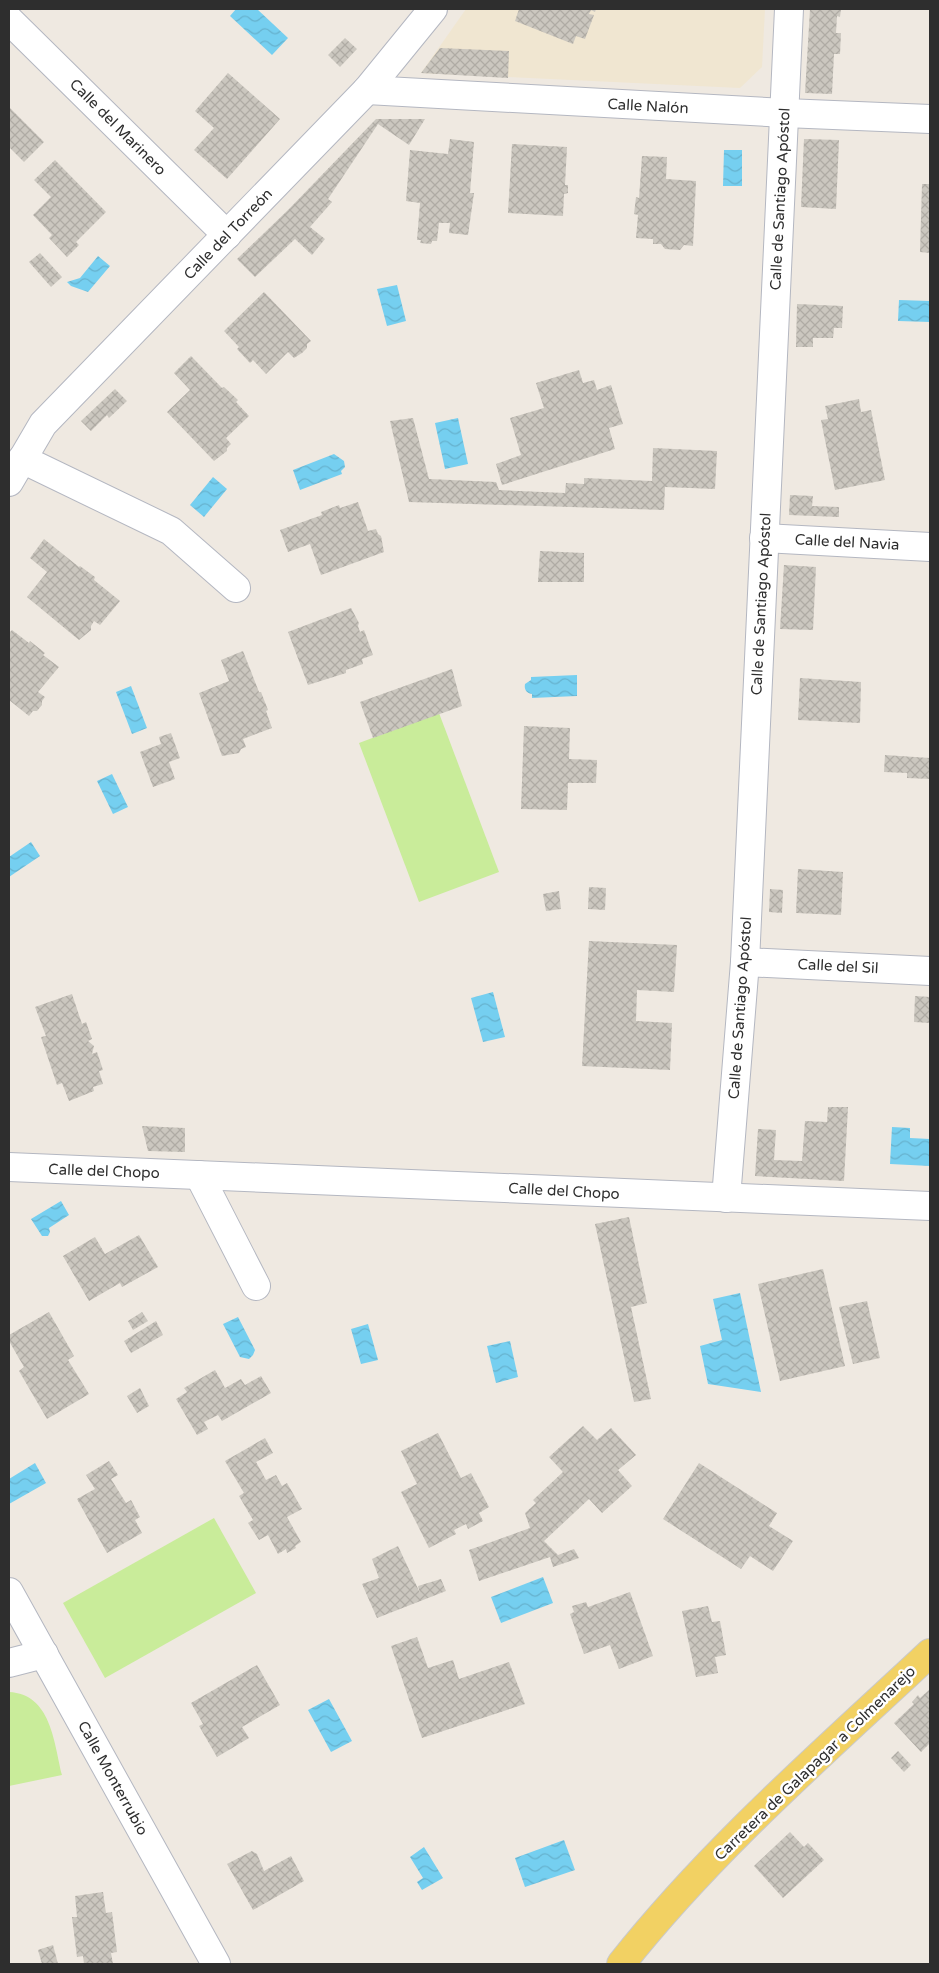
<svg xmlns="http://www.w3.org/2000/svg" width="939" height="1973" viewBox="0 0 939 1973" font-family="'Varela Round',sans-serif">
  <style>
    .education { fill: #f0e6d1 }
    .pitch { fill: #c9ec9a }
    .water { fill: url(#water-waves) }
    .building { fill: url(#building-cross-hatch) }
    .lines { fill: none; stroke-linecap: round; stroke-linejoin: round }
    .street-casing { stroke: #b4b7c1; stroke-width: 30 }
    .secondary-casing { stroke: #b4b7c1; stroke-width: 30 }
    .primary-casing { stroke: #c9c9c9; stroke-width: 30 }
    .street { stroke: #fff; stroke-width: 28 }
    .secondary { stroke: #fff; stroke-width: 28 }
    .primary { stroke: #f2d163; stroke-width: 28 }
    .labels { text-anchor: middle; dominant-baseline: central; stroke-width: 5; stroke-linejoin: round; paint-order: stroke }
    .street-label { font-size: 15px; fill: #2e2e2e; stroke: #fff }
  </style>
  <defs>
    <pattern id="water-waves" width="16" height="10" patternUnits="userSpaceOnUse" patternTransform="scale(1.25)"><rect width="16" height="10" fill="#75cff0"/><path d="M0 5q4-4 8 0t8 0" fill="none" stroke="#66b2ce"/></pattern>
    <pattern id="building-cross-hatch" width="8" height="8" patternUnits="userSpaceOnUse" patternTransform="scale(1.25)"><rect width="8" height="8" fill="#cbc7bf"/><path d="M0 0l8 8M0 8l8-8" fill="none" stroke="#afaba4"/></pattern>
  </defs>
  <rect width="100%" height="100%" fill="#efe9e1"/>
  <polygon class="education" points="466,9 765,9 762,67 740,88 421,73"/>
  <g class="pitch">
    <polygon points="439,713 499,872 419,902 359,743"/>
    <polygon points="214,1518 256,1593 105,1678 63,1603"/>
    <path d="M9 1692C51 1694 54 1742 62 1775L9 1786Z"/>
  </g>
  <g class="water">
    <polygon points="236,9 257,9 288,38 272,55 230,16"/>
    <polygon points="724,150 742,150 742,186 723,186"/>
    <polygon points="98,256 110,266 88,292 71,286 67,282 80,278"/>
    <polygon points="397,285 406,321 387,326 377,289"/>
    <polygon points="899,300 930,301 930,322 898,321"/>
    <polygon points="458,418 468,464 445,469 435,423"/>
    <polygon points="334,454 344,461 345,467 341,471 342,474 300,490 293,470"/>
    <polygon points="213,477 227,489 204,517 190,505"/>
    <path d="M577 675V696L532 698V694C526 693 524 689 525 684L531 680V677Z"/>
    <polygon points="131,686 147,728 132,734 116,692"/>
    <polygon points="112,774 128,807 113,814 97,781"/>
    <polygon points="31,842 40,856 9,877 9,857"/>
    <polygon points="493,992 505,1037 483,1042 471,998"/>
    <polygon points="892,1127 910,1128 910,1138 930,1139 930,1166 890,1164"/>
    <polygon points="61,1201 69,1215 49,1228 50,1232 48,1236 42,1236 31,1219"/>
    <polygon points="740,1293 761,1392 708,1384 700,1346 722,1340 713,1299"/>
    <polygon points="238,1317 255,1350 253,1355 249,1359 240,1357 223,1324"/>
    <polygon points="368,1324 378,1360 361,1364 351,1329"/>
    <polygon points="510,1341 518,1377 496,1383 487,1346"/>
    <polygon points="35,1463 46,1483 9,1504 9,1479"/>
    <polygon points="543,1577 553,1603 501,1623 491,1597"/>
    <polygon points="329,1699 352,1741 331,1752 308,1710"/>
    <polygon points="564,1840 575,1870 525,1887 515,1858"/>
    <polygon points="424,1847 443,1878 422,1890 417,1882 423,1878 410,1857"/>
  </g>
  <g class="building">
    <polygon points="519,9 596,9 595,12 591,10 589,14 594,15 585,39 576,36 573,44 515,21"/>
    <polygon points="810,9 841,9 840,17 837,16 836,33 841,33 840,54 834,54 832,94 805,93"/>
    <polygon points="345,38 357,49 340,67 328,55"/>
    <polygon points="440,48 509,51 508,78 421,73"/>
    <polygon points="228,73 280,119 227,179 194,150 214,128 195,111"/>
    <polygon points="9,107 44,142 24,162 9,147"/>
    <polygon points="376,119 425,119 409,145 378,124 328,199 332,202 310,227 325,239 312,255 295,239 255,277 237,259 289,209"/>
    <polygon points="450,139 474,142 470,193 474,193 468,235 449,233 450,223 439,223 437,241 432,241 431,244 420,243 421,240 417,240 420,203 406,201 410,150 448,154"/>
    <polygon points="804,139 839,140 836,209 801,207"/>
    <polygon points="512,144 567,147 565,185 568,185 568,193 564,194 563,216 508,213"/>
    <polygon points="642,156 667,157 666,179 696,181 693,246 684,245 680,250 665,249 661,244 653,244 653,239 636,238 638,215 634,214 636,197 639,198"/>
    <polygon points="55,160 106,212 76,242 79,245 67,257 49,238 52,235 33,215 51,197 34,180"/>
    <polygon points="922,184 930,184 930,253 920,252"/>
    <polygon points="40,253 62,277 51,287 29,262"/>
    <polygon points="264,292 311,341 307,344 307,348 302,353 294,358 288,352 266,374 253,360 250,363 237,349 239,347 224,331"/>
    <polygon points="797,304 843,306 842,328 834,328 833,338 813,338 813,347 796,347"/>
    <polygon points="191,356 222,388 224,387 238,400 236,402 249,416 226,438 231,444 227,448 227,451 214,461 167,412 190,390 174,373"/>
    <polygon points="579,370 583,383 594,380 597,390 611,385 623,424 609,428 615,449 502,485 496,464 521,455 510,418 544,408 536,383"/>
    <polygon points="115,389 127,401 109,418 107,415 91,431 81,421"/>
    <polygon points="859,399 861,412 871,410 885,480 835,490 821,420 828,419 825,406"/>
    <polygon points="413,418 429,479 496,482 499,490 565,493 566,483 584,484 584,478 652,481 653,448 717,451 715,489 665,487 664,510 409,502 390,421"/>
    <polygon points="790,495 813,496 812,506 839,507 839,517 789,515"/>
    <polygon points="358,502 368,531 376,529 378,534 381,536 384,552 321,575 310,544 288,552 280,530 322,515 321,512 339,505 340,508"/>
    <polygon points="44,539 79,567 80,566 95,577 94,580 120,601 100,625 94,621 91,626 91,630 79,640 27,597 47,572 30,558"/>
    <polygon points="540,551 584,553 584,582 538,582"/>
    <polygon points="784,565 816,567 813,630 780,629"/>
    <polygon points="351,608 359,623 358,626 360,632 364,630 373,655 362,659 363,664 346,670 346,673 308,685 288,632"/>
    <polygon points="12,630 29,643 30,641 45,653 43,655 59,667 38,692 45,697 42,701 42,705 37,711 33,711 29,716 9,700 9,633"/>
    <polygon points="243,651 259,692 261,692 268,710 266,711 272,728 243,739 246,747 241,749 239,753 222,756 199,693 229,681 221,660"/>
    <polygon points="452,669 462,706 373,738 360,702"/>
    <polygon points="800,678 861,682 860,723 798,720"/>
    <polygon points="524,726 570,728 569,759 597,760 596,783 568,783 567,810 521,809"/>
    <polygon points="171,733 180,758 169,762 175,779 153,787 140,752 161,744 159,737"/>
    <polygon points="885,755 930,758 930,779 907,778 907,773 884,772"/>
    <polygon points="798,869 843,872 841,915 796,913"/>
    <polygon points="589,887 606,888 605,910 588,909"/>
    <polygon points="770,889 783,890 782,913 769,912"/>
    <polygon points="559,891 561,909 546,911 543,894"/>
    <polygon points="589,941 677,945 674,992 637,990 636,1021 672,1023 670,1070 582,1066"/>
    <polygon points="72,994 82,1024 86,1022 92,1039 88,1041 94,1046 92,1054 97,1052 103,1070 99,1071 103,1084 93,1087 94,1091 69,1101 62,1083 57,1085 41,1037 46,1036 35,1007"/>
    <polygon points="915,996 930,997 930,1023 914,1022"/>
    <polygon points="828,1107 848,1107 844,1181 755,1176 758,1129 776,1130 774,1160 802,1161 805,1121 827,1122"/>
    <polygon points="142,1126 185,1128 185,1152 148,1151"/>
    <polygon points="629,1217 647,1303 631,1307 651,1399 634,1402 595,1224"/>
    <polygon points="139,1235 158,1267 122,1287 120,1283 89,1301 63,1256 95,1237 105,1254"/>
    <polygon points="823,1269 845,1366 780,1381 758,1284"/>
    <polygon points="867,1301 880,1358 853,1364 839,1307"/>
    <polygon points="49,1312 74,1356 68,1360 89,1394 47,1419 19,1371 24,1367 9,1341 9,1335"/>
    <polygon points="142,1312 148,1321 133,1330 128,1321"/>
    <polygon points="156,1321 163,1335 131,1353 124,1341"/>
    <polygon points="215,1370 225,1388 241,1379 245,1385 261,1376 271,1393 222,1421 218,1415 204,1422 208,1429 197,1435 176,1399 187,1392 184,1388"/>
    <polygon points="140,1388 149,1406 137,1413 127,1396"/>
    <polygon points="583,1426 597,1440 611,1428 636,1455 618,1470 632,1486 602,1513 589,1499 544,1541 558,1555 574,1549 579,1558 553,1567 550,1557 479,1581 469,1550 530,1528 525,1513 536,1503 533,1500 563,1472 549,1457"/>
    <polygon points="438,1433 461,1478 471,1473 489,1507 479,1513 483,1521 468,1529 466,1524 454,1530 456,1534 429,1548 401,1492 417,1484 401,1451"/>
    <polygon points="265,1438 273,1453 256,1462 266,1480 276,1475 282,1486 287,1483 302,1509 287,1517 301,1542 295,1546 296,1548 287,1553 286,1549 278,1554 268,1535 259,1540 248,1523 253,1520 239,1496 244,1493 225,1461"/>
    <polygon points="109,1461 118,1475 111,1479 126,1503 131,1500 140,1517 135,1520 142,1533 107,1553 77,1499 95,1489 86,1475"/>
    <polygon points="699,1463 777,1513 769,1526 793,1541 773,1571 750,1556 741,1569 663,1519"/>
    <polygon points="398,1546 420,1593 418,1586 441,1579 446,1591 377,1618 362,1584 379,1578 372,1559"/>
    <polygon points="630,1592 653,1656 619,1669 610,1645 584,1654 570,1614 574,1612 572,1606 586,1602 588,1607"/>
    <polygon points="708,1606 712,1622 720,1621 726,1655 715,1657 718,1673 696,1677 682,1611"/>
    <polygon points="417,1637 428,1668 453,1660 459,1679 509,1662 525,1704 422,1738 391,1646"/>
    <polygon points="257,1665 280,1705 242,1727 249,1738 217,1757 199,1726 203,1724 191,1703"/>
    <polygon points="930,1689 930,1743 921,1752 894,1723 914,1704 912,1702 918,1695 920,1698"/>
    <polygon points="898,1751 911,1765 904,1772 891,1758"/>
    <polygon points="790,1832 804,1847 808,1843 824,1860 783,1898 754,1866"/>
    <polygon points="252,1851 257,1854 264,1871 291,1856 304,1881 253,1910 227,1864"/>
    <polygon points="103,1892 106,1913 112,1912 117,1952 111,1953 113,1964 84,1964 83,1956 77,1957 72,1917 77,1917 75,1896"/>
    <polygon points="53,1945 58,1964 42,1964 38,1950"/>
  </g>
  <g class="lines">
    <g class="street-casing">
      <g id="street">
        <polyline points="9,20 227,235"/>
        <polyline points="367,90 785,113 930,119"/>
        <polyline points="22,459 171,531 236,588"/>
        <polyline points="764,538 930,547"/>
        <polyline points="745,962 930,971"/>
        <polyline points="9,1167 930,1206"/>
        <polyline points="199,1175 256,1286"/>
        <polyline points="726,1198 745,962 789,9"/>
        <polyline points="9,1592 216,1964"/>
        <polyline points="9,1663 44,1654"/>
      </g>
    </g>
    <g class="secondary-casing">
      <polyline id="secondary" points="9,482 43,424 367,90 433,9"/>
    </g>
    <g class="primary-casing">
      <path id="primary" d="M621 1964C712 1849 824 1752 930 1653"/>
    </g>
    <use href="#street" class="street"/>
    <use href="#secondary" class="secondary"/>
    <use href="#primary" class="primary"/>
  </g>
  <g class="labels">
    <g class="street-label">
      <text transform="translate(648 106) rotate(3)">Calle Nalón</text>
      <text transform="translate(118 127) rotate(45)">Calle del Marinero</text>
      <text transform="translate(780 199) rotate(-87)">Calle de Santiago Apóstol</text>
      <text transform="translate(228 234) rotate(-46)">Calle del Torreón</text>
      <text transform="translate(847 542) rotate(3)">Calle del Navia</text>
      <text transform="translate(761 604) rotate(-87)">Calle de Santiago Apóstol</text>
      <text transform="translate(838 966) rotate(3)">Calle del Sil</text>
      <text transform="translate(740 1008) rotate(-86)">Calle de Santiago Apóstol</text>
      <text transform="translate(104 1171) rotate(2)">Calle del Chopo</text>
      <text transform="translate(564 1191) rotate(3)">Calle del Chopo</text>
      <text transform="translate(815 1763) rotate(-44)">Carretera de Galapagar a Colmenarejo</text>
      <text transform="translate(113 1778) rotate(61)">Calle Monterrubio</text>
    </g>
  </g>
  <rect width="939" height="1973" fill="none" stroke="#2e2e2e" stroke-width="20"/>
</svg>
